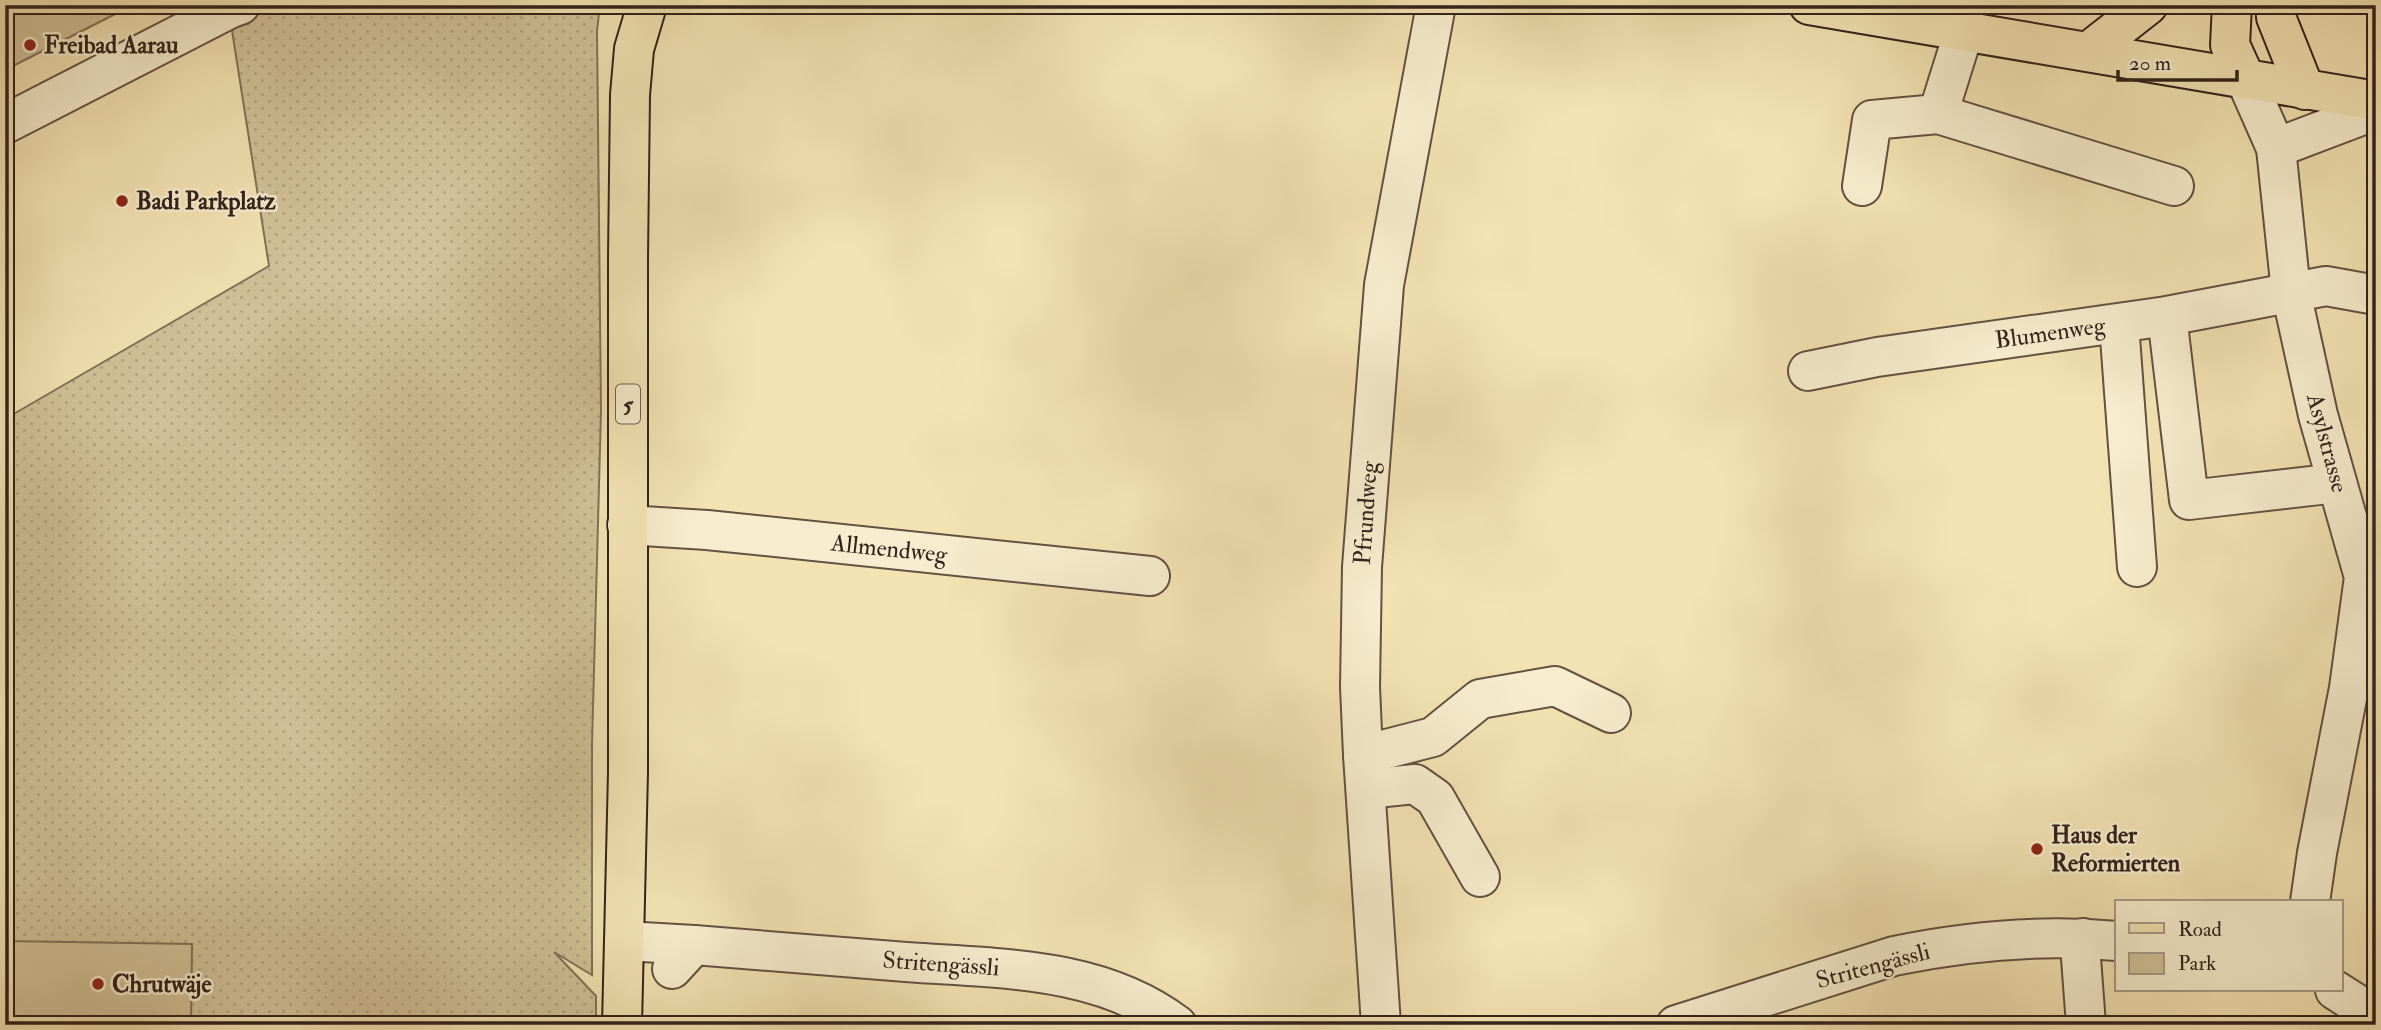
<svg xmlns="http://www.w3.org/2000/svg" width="2381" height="1030" viewBox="0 0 2381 1030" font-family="'IM FELL Double Pica',serif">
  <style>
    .green { fill: url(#green-dots); stroke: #82725a; stroke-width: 2 }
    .pitch { fill: #d2c299; stroke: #82725a; stroke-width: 2 }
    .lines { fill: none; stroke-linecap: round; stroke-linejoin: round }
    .minor-casing { stroke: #625242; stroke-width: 42 }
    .major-casing { stroke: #32221c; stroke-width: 42 }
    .minor { stroke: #f7edce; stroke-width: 38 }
    .major { stroke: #f3e3b3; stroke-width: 38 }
    .poi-dot { fill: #8f2418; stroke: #f7edce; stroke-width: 2.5 }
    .labels { text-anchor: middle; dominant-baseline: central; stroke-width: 5; stroke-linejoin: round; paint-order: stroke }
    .shield { fill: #f7edce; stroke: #6d5f51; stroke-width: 2 }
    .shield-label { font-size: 23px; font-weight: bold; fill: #32221c }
    .poi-label { font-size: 24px; font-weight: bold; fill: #32221c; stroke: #f7edce; text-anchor: start }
    .street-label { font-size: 24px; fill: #32221c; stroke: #f7edce }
  </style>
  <defs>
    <pattern id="green-dots" width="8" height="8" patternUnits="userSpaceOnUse" patternTransform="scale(1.75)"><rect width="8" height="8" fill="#d2c299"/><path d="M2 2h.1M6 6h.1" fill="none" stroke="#b5a683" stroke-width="1.8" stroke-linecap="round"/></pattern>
  </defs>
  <rect width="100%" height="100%" fill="#f3e3b3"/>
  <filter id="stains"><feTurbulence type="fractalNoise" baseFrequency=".00286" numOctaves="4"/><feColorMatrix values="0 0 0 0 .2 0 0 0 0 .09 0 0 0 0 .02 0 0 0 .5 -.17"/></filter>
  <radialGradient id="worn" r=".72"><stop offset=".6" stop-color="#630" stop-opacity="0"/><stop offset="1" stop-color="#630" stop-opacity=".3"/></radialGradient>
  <g class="green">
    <polygon points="228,5 600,5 597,31 601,411 592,745 592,975 554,952 596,996 596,1025 5,1025 5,419 269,266"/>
    <path d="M2007 5H2113C2086 17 2036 10 2007 5Z"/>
  </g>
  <g class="pitch">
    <polygon points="5,5 133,5 5,70"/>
    <polygon points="5,941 192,944 191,1025 5,1025"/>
  </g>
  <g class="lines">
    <g class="minor-casing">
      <g id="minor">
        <polyline points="2246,80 2276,148 2291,292 2318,415 2364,577 2349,688 2317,853 2310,902"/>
        <polyline points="1938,114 1964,31"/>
        <polyline points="5,124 229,9 240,5"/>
        <polyline points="2276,148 2376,110"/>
        <polyline points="1862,186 1872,120 1938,114 2174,186"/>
        <polyline points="2167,316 2189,500 2337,483"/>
        <polyline points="2119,324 2137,567"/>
        <polyline points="1808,371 1877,357 2167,316 2326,286 2376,295"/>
        <polyline points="627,525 707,530 1150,576"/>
        <polyline points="1363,755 1433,737 1480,699 1555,686 1611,713"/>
        <polyline points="1366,789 1415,784 1435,798 1480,877"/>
        <polyline points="2083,938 2081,958 2086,1025"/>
        <polyline points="625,941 694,945"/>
        <path d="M672 969 694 945C765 951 836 956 906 962 999 969 1099 966 1177 1025"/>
        <polyline points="2335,990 2376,1016"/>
        <polyline points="1381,1025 1363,755 1360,687 1362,567 1384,285 1436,5"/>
        <path d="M1676 1025 1894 956C1967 941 2042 934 2117 941"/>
      </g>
    </g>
    <g class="major-casing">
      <g id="major">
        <polyline points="1809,5 2376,101"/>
        <polyline points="2232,5 2230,45 2246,80"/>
        <polyline points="2275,5 2276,17 2305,90"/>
        <polyline points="2088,52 2148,5"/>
        <polyline points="622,1025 628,772 628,257 630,95 634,49 647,5"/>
      </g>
    </g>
    <use href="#minor" class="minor"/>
    <use href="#major" class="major"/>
  </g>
  <g class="poi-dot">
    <circle cx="30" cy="45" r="7"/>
    <circle cx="122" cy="201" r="7"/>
    <circle cx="2037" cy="849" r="7"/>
    <circle cx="98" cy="984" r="7"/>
  </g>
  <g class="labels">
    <rect class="shield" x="616" y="384.5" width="24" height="39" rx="5"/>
    <g class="shield-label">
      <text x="628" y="404">5</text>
    </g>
    <g class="poi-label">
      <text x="44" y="45">Freibad Aarau</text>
      <text x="136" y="201">Badi Parkplatz</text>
      <text x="2051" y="835">Haus der<tspan x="2051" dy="28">Reformierten</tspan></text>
      <text x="112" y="984">Chrutwäje</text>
    </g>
    <g class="street-label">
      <text transform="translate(2050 333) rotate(-8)">Blumenweg</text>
      <text transform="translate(2327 443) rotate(75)">Asylstrasse</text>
      <text transform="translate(1366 513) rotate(-86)">Pfrundweg</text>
      <text transform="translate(889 549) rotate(6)">Allmendweg</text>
      <text transform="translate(941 964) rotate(4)">Stritengässli</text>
      <text transform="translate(1873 966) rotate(-15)">Stritengässli</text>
    </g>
  </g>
  <rect width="2381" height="1030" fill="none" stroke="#f3e3b3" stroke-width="28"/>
  <rect x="7" y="7" width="2367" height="1016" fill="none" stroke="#32221c" stroke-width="3.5"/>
  <rect x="14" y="14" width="2353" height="1002" fill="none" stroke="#32221c" stroke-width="2"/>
  <rect x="2115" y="900" width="228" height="91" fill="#f7edce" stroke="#a89c87" stroke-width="2"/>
  <rect x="2129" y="923" width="35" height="10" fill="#f3e3b3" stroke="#a89c87" stroke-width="2"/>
  <text x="2178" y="936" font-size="21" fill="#32221c">Road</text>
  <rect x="2129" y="953" width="35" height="21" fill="#d2c299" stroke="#a89c87" stroke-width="2"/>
  <text x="2178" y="970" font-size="21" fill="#32221c">Park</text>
  <path d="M2118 70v10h119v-10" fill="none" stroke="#32221c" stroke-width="3.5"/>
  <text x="2129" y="70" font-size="21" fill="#32221c" stroke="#f7edce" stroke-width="5" paint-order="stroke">20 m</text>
  <rect width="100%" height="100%" filter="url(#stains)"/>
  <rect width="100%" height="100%" fill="url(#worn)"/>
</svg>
